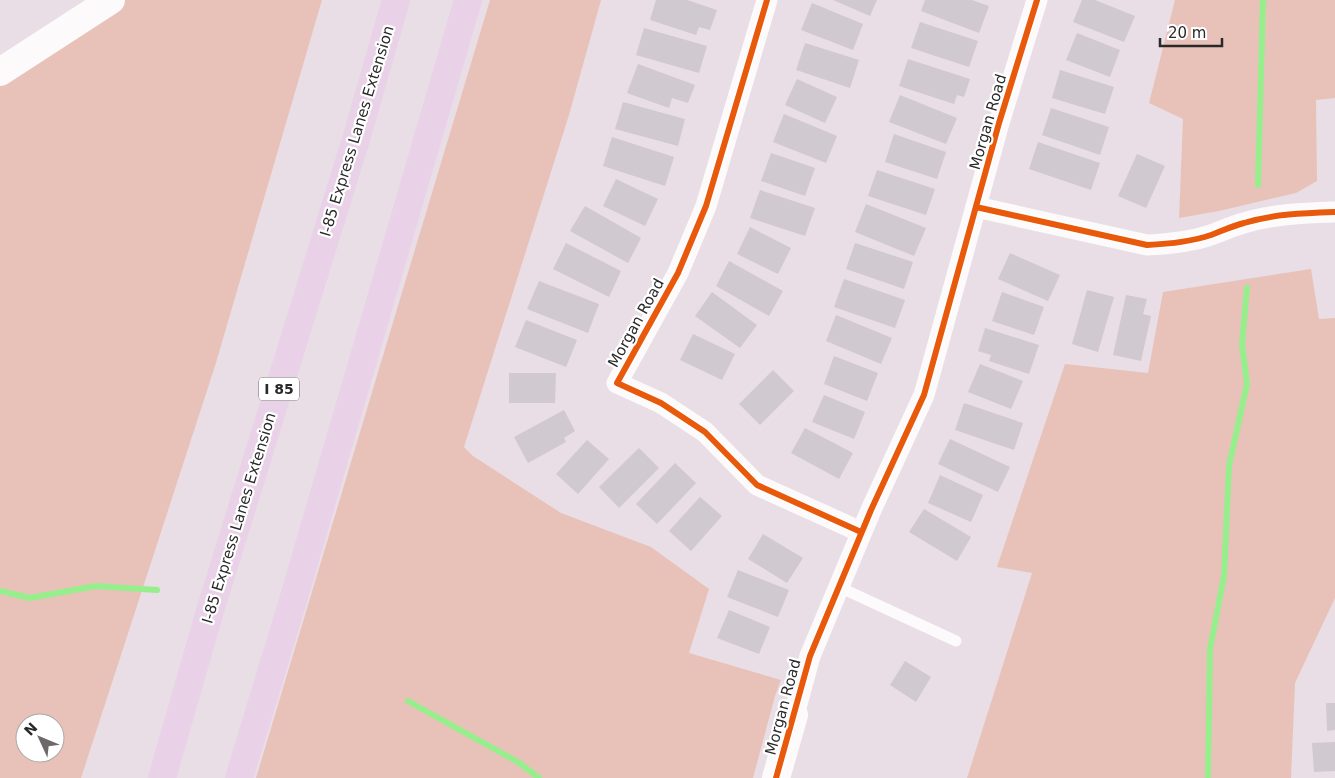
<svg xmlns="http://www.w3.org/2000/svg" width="1335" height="778" viewBox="0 0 1335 778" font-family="'DejaVu Sans',sans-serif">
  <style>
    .green { fill: #e8c2b8; fill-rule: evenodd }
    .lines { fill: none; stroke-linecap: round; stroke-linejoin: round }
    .stream { stroke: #96ef8c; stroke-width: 6 }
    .building { fill: #d0c9cf }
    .lane { stroke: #fcfafb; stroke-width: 11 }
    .street { stroke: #fcfafb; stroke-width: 21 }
    .secondary { stroke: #fcfafb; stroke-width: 28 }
    .highway { stroke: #e9d2e7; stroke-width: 28 }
    .cycleway-casing { stroke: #fff; stroke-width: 9 }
    .cycleway { stroke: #e8590c; stroke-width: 6 }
    .labels { text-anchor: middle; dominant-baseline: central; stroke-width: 4.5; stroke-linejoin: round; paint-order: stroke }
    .shield { fill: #fff; stroke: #696969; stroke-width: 1 }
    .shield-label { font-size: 14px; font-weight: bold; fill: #292929 }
    .street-label { font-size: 15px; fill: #292929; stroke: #fff }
  </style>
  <rect width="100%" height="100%" fill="#e9dee6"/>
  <g class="green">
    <path d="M88 0H322L215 366 81 778H0V62ZM25 723H55V753H25Z"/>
    <polygon points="490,0 601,0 569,115 464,447 473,456 561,513 651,547 709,589 689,653 781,680 775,696 753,778 256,778"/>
    <polygon points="1175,0 1335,0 1335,98 1316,100 1317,181 1296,193 1219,211 1179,218 1183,119 1149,103"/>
    <polygon points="1311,269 1319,319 1335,318 1335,598 1295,683 1291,778 967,778 1032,573 997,567 1065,364 1148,373 1163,292"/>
  </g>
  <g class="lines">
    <g class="stream">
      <polyline points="1258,185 1263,0"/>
      <polyline points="0,591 30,598 96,586 157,590"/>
      <polyline points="408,701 518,762 539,778"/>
      <polyline points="1208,778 1210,649 1224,576 1229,466 1247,384 1242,344 1247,288"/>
    </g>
  </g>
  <g class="building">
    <polygon points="656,0 687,0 717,10 710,30 699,27 696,35 650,20"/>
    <polygon points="833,0 877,0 870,16"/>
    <polygon points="925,0 972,0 989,6 979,33 921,11"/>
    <polygon points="1082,0 1095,0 1135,16 1124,42 1073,22"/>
    <polygon points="812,3 863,24 853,50 801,30"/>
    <polygon points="920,22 978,41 969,67 911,48"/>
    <polygon points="644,28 707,46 699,73 636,55"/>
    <polygon points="1077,33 1120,50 1110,77 1066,60"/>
    <polygon points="805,43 859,60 850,88 796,70"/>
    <polygon points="908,59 970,79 964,97 957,95 954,104 899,86"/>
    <polygon points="638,64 695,85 688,103 672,98 669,108 627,93"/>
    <polygon points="1060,70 1114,87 1105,114 1052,98"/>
    <polygon points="797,79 837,97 825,123 785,105"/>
    <polygon points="900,95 957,118 946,144 889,122"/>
    <polygon points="623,102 685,119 678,146 615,129"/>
    <polygon points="1051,108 1109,127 1100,155 1042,135"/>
    <polygon points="784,114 837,136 826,163 773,142"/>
    <polygon points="894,134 946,152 937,179 885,162"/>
    <polygon points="612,137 674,157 665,186 603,166"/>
    <polygon points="1038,142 1100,163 1091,190 1029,169"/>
    <polygon points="771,153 815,168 805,196 761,181"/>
    <polygon points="1137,154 1165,166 1146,208 1118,196"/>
    <polygon points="877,170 935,189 926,215 868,196"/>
    <polygon points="616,179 658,199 645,226 603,206"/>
    <polygon points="760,190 815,208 805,236 750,218"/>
    <polygon points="866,204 926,228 914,256 855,232"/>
    <polygon points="585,206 641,238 628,263 570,231"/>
    <polygon points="750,227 791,248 778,274 737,254"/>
    <polygon points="566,243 621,271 609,297 553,269"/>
    <polygon points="855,243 913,262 904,289 846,269"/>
    <polygon points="1010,253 1060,275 1048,301 998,279"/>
    <polygon points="729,261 783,291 769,316 716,286"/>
    <polygon points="844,279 905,300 895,328 834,307"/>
    <polygon points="539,281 599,304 588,333 527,309"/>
    <polygon points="1087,290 1114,297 1098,352 1072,344"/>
    <polygon points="712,292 757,325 740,348 695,316"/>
    <polygon points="1002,292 1044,307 1034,335 992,321"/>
    <polygon points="1126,295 1147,299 1143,314 1151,316 1141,361 1113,355"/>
    <polygon points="836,315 892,338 881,364 826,341"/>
    <polygon points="526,320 577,340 566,367 515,347"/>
    <polygon points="985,328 1039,345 1029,374 989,361 991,355 978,351"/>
    <polygon points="693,334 735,354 722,380 680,360"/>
    <polygon points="834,356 878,373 867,401 824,384"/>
    <polygon points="980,364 1023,381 1011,409 968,392"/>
    <polygon points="773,370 794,391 760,425 739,404"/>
    <polygon points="509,373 556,373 555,403 509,403"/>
    <polygon points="824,395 865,412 854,439 812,422"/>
    <polygon points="964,403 1023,423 1014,450 955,430"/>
    <polygon points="564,410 575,431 564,438 566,442 528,463 514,437"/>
    <polygon points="805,428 853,453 839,479 791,453"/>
    <polygon points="950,439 1010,467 998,492 938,464"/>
    <polygon points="587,440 609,459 578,494 556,474"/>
    <polygon points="639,448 659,468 619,508 599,487"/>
    <polygon points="675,463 696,483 657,524 636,504"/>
    <polygon points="940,475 983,495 971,522 928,503"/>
    <polygon points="700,497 722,516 691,551 669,531"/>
    <polygon points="924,509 971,537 957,561 909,532"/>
    <polygon points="763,534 803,558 787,583 748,559"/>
    <polygon points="738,570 789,590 778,617 727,597"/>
    <polygon points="729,610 770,627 759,654 717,638"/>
    <polygon points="905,661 931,677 916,702 890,685"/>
    <polygon points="1326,703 1335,703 1335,730 1327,731"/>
    <polygon points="1335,742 1335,771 1314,772 1312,743"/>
  </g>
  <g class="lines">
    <polyline class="lane" points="839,587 956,641"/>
    <g class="street">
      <polyline points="767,0 706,206 678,273 617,383 661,403 705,432 757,485 861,532"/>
      <path d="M976 207 1147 245C1169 244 1190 242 1211 235 1222 231 1232 226 1244 223 1273 214 1305 213 1335 212"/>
      <polyline points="794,715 810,656 871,510 924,395 999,123 1037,0"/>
    </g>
    <g class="secondary">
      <polyline points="0,72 111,0"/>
      <polyline points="776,778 794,715"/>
    </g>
    <g class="highway">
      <polyline points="162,778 210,611 357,136 396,0"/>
      <polyline points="239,778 291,607 468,0"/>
    </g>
    <g class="cycleway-casing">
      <g id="cycleway">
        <polyline points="767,0 706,206 678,273 617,383 661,403 705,432 757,485 861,532"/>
        <path d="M976 207 1147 245C1169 244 1190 242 1211 235 1222 231 1232 226 1244 223 1273 214 1305 213 1335 212"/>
        <polyline points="776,778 810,656 871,510 924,395 999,123 1037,0"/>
      </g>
    </g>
    <use href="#cycleway" class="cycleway"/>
  </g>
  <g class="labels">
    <rect class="shield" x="259" y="377.5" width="40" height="23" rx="4"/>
    <g class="shield-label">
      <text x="279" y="389">I 85</text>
    </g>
    <g class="street-label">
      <text transform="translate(988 122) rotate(-74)">Morgan Road</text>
      <text transform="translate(357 131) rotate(-73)">I-85 Express Lanes Extension</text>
      <text transform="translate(636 323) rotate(-61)">Morgan Road</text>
      <text transform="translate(239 518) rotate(-73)">I-85 Express Lanes Extension</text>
      <text transform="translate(783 707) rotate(-75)">Morgan Road</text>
    </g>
  </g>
  <g transform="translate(40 738) rotate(314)"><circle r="24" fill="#ffffff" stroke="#a9a9a9"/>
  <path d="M0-4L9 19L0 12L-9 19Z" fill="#6c686b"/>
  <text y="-8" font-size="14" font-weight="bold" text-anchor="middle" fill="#292929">N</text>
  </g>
  <path d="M1160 38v8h62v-8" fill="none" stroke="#292929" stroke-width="2.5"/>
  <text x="1168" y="38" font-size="15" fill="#292929" stroke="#ffffff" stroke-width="4" paint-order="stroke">20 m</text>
</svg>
